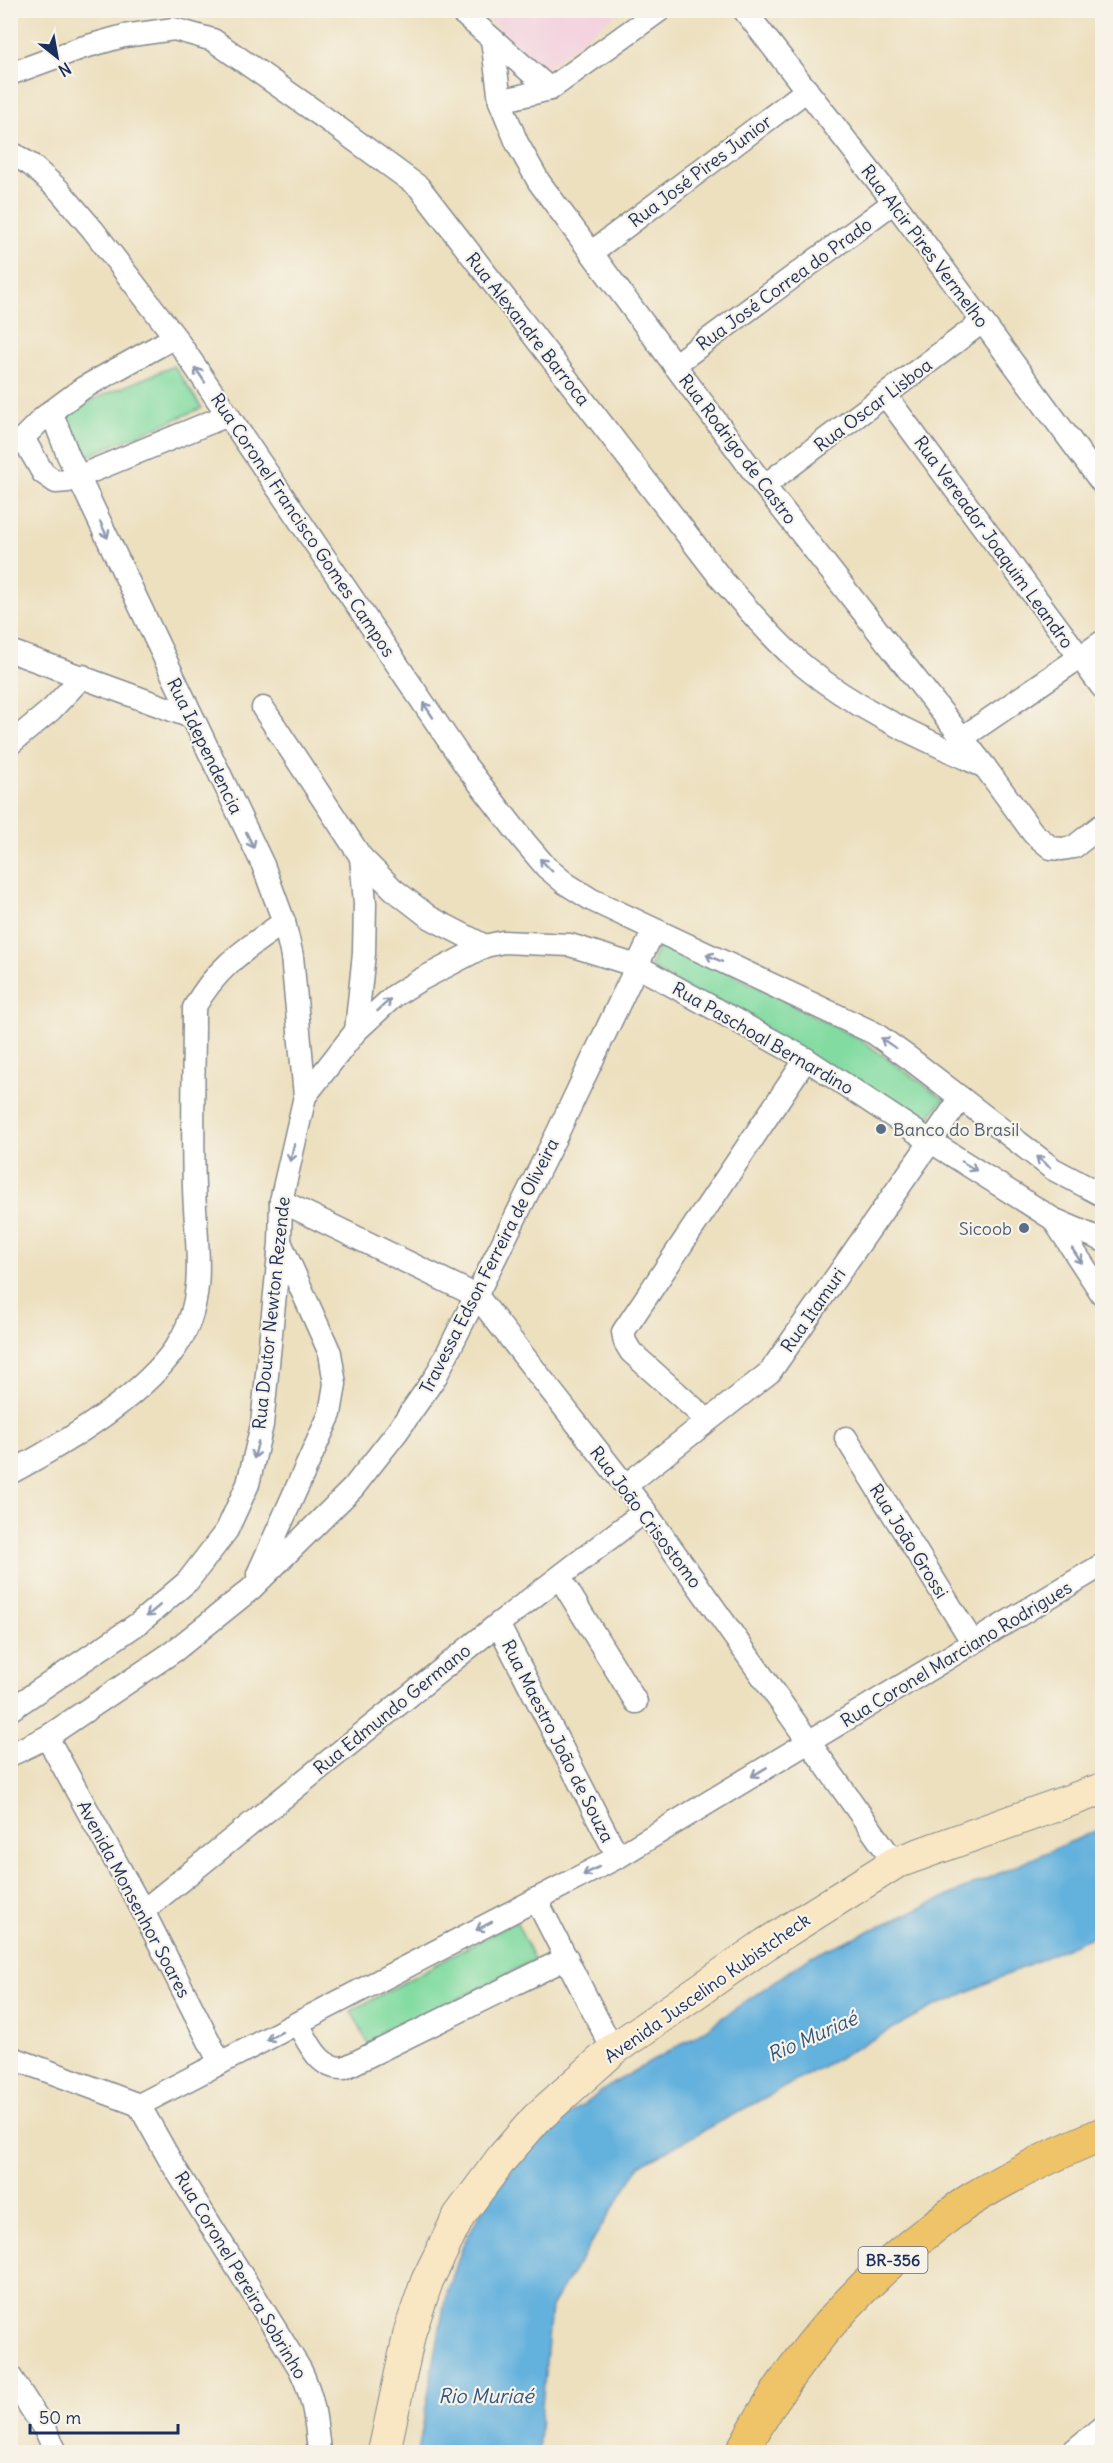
<svg xmlns="http://www.w3.org/2000/svg" width="1113" height="2463" viewBox="0 0 1113 2463" font-family="Delius,sans-serif">
  <style>
    .built { fill: #f3cfde }
    .green { fill: #82dba1; stroke: #4e8580; stroke-width: 1.5 }
    .water { fill: #63b1dd; stroke: #3f709e; stroke-width: 1.5 }
    .lines { fill: none; stroke-linecap: round; stroke-linejoin: round }
    .street-casing { stroke: #84888e; stroke-width: 25 }
    .secondary-casing { stroke: #84888e; stroke-width: 34 }
    .highway-casing { stroke: #84888e; stroke-width: 35 }
    .street { stroke: #fff; stroke-width: 22 }
    .secondary { stroke: #f9e7c3; stroke-width: 32 }
    .highway { stroke: #efc469; stroke-width: 33 }
    .oneway { stroke: #8d97ae }
    .service-dot { fill: #5c6f8a; stroke: #f7f3e8; stroke-width: 2 }
    .labels { text-anchor: middle; dominant-baseline: central; stroke-width: 4.5; stroke-linejoin: round; paint-order: stroke }
    .shield { fill: #f7f3e8; stroke: #5d6a87; stroke-width: 1.5 }
    .shield-label { font-size: 16px; font-weight: bold; fill: #1b2f5e }
    .street-label { font-size: 18px; fill: #1b2f5e; stroke: #f7f3e8 }
    .service-label { font-size: 18px; fill: #4e5e75; stroke: #f7f3e8; text-anchor: start }
    .water-label { font-size: 20px; font-style: italic; fill: #315684; stroke: #f7f3e8 }
  </style>
  <rect width="100%" height="100%" fill="#f7f3e8"/>
  <filter id="ink" filterUnits="userSpaceOnUse"><feTurbulence type="fractalNoise" baseFrequency=".0167" numOctaves="2"/><feDisplacementMap in="SourceGraphic" scale="12" xChannelSelector="R" yChannelSelector="G"/><feConvolveMatrix kernelMatrix="1 2 1 2 8 2 1 2 1" color-interpolation-filters="sRGB"/></filter>
  <filter id="wash" filterUnits="userSpaceOnUse"><feTurbulence type="fractalNoise" baseFrequency=".008" numOctaves="4" result="noise"/><feDisplacementMap in="SourceGraphic" scale="24" xChannelSelector="R" yChannelSelector="G"/><feGaussianBlur stdDeviation="1.35" result="paint"/><feColorMatrix in="noise" values="0 0 0 0 0 0 0 0 0 0 0 0 0 0 0 0 0 1.4 0 .05"/><feComposite in="paint" operator="in"/></filter>
  <g filter="url(#wash)">
    <rect width="100%" height="100%" fill="#ede0bf"/>
    <polygon class="built" points="479,11 620,11 544,69"/>
    <g class="green">
      <polygon points="174,366 202,408 85,457 61,413"/>
      <polygon points="662,938 861,1040 944,1099 922,1125 650,967"/>
      <polygon points="516,1921 534,1960 369,2045 351,2011"/>
    </g>
    <polygon class="water" points="1102,1828 1102,1932 929,2009 640,2165 551,2307 538,2452 418,2452 445,2300 463,2245 487,2201 534,2140 612,2084 694,2037 810,1957"/>
  </g>
  <g filter="url(#ink)">
    <g class="lines">
      <g class="street-casing">
        <g id="street">
          <polyline points="459,10 550,89"/>
          <polyline points="744,10 894,202 1102,483"/>
          <polyline points="492,39 500,101 517,143 539,182 764,486 985,767 1033,833 1051,848 1062,849 1074,847 1102,825"/>
          <path d="M10 74 81 48 124 36 174 29 213 40 326 119 419 187 723 581C749 610 775 642 805 667 858 711 922 738 985 767"/>
          <polyline points="500,101 550,89 660,10"/>
          <polyline points="10,152 31,165 59,190 93,230 175,337 466,766 524,841 546,867 565,883 592,900 874,1033 909,1058 1053,1169 1102,1195"/>
          <polyline points="592,252 807,90"/>
          <polyline points="674,365 894,202"/>
          <polyline points="886,396 1102,687"/>
          <polyline points="23,438 43,473 56,482 68,481 228,415"/>
          <polyline points="12,446 23,438 44,417 83,388 175,337"/>
          <polyline points="764,486 982,322"/>
          <polyline points="10,651 191,717"/>
          <polyline points="263,708 361,857 393,889 429,917 485,946"/>
          <polyline points="962,738 1102,642"/>
          <polyline points="10,744 51,710 83,676"/>
          <polyline points="356,1031 364,953 365,903 361,857"/>
          <polyline points="305,1096 356,1031 394,996 418,981 485,946 503,942 570,945 637,966 806,1059 930,1141 1053,1219 1102,1294"/>
          <polyline points="281,1201 477,1296 645,1511 895,1863"/>
          <polyline points="1053,1219 1102,1240"/>
          <polyline points="707,1420 631,1352 625,1342 623,1332 806,1059"/>
          <polyline points="846,1438 973,1643"/>
          <path d="M10 1473C65 1443 150 1393 181 1339 208 1293 195 1237 194 1187 192 1127 194 1068 194 1008 217 966 246 949 284 922"/>
          <polyline points="625,1486 770,1372 961,1098"/>
          <polyline points="258,1574 330,1414 335,1384 330,1353 281,1244"/>
          <polyline points="560,1578 636,1702"/>
          <polyline points="498,1624 618,1857"/>
          <polyline points="10,1710 139,1623 188,1581 227,1530 248,1484 262,1425 280,1243 281,1201 305,1096 292,956 284,922 263,865 68,455 51,411"/>
          <polyline points="47,1737 143,1911 220,2063"/>
          <polyline points="10,1755 47,1737 174,1651 251,1589 353,1488 397,1432 436,1376 558,1132 654,930"/>
          <polyline points="536,1899 613,2050"/>
          <polyline points="143,1911 498,1624 645,1511"/>
          <path d="M298 2024C309 2043 318 2069 344 2068L567 1958"/>
          <polyline points="10,2057 139,2105"/>
          <polyline points="139,2105 618,1857 1102,1565"/>
          <path d="M139 2105 170 2160 300 2369C314 2398 316 2420 319 2452"/>
          <polyline points="10,2376 47,2433 56,2452"/>
          <polyline points="1072,2452 1102,2427"/>
        </g>
      </g>
      <g class="secondary-casing">
        <polyline id="secondary" points="384,2452 410,2331 427,2281 459,2216 502,2158 536,2119 613,2050 766,1944 895,1863 1102,1789"/>
      </g>
      <g class="highway-casing">
        <path id="highway" d="M742 2452C789 2363 855 2286 935 2226 947 2217 959 2207 972 2199 1014 2173 1057 2153 1102 2134"/>
      </g>
      <use href="#street" class="street"/>
      <use href="#secondary" class="secondary"/>
      <use href="#highway" class="highway"/>
    </g>
    <defs><path id="oneway-shaft" d="M-6 0H5M1.5-3L5.5 0L1.5 3" fill="none" stroke-width="1.6" stroke-linecap="round" stroke-linejoin="round" transform="scale(1.5)"/></defs>
    <g class="oneway">
      <use href="#oneway-shaft" transform="translate(200 375) rotate(-124)"/>
      <use href="#oneway-shaft" transform="translate(104 530) rotate(65)"/>
      <use href="#oneway-shaft" transform="translate(428 710) rotate(-124)"/>
      <use href="#oneway-shaft" transform="translate(250 840) rotate(64)"/>
      <use href="#oneway-shaft" transform="translate(546 865) rotate(-134)"/>
      <use href="#oneway-shaft" transform="translate(714 958) rotate(-155)"/>
      <use href="#oneway-shaft" transform="translate(384 1005) rotate(-43)"/>
      <use href="#oneway-shaft" transform="translate(888 1043) rotate(-146)"/>
      <use href="#oneway-shaft" transform="translate(292 1153) rotate(103)"/>
      <use href="#oneway-shaft" transform="translate(1043 1162) rotate(-142)"/>
      <use href="#oneway-shaft" transform="translate(969 1166) rotate(32)"/>
      <use href="#oneway-shaft" transform="translate(1077 1256) rotate(56)"/>
      <use href="#oneway-shaft" transform="translate(256 1450) rotate(104)"/>
      <use href="#oneway-shaft" transform="translate(153 1611) rotate(140)"/>
      <use href="#oneway-shaft" transform="translate(759 1772) rotate(149)"/>
      <use href="#oneway-shaft" transform="translate(591 1871) rotate(153)"/>
      <use href="#oneway-shaft" transform="translate(484 1926) rotate(152)"/>
      <use href="#oneway-shaft" transform="translate(274 2036) rotate(153)"/>
    </g>
  </g>
  <g class="service-dot">
    <circle cx="881" cy="1129" r="6"/>
    <circle cx="1024" cy="1228" r="6"/>
  </g>
  <g class="labels">
    <rect class="shield" x="858.5" y="2247" width="69" height="26" rx="4.5"/>
    <g class="shield-label">
      <text x="893" y="2260">BR-356</text>
    </g>
    <g class="street-label">
      <text transform="translate(700 171) rotate(-37)">Rua José Pires Junior</text>
      <text transform="translate(925 246) rotate(53)">Rua Alcir Pires Vermelho</text>
      <text transform="translate(784 284) rotate(-36)">Rua José Correa do Prado</text>
      <text transform="translate(528 329) rotate(52)">Rua Alexandre Barroca</text>
      <text transform="translate(873 405) rotate(-37)">Rua Oscar Lisboa</text>
      <text transform="translate(738 449) rotate(53)">Rua Rodrigo de Castro</text>
      <text transform="translate(303 525) rotate(56)">Rua Coronel Francisco Gomes Campos</text>
      <text transform="translate(994 542) rotate(54)">Rua Vereador Joaquim Leandro</text>
      <text transform="translate(205 746) rotate(64)">Rua Idependencia</text>
      <text transform="translate(763 1038) rotate(30)">Rua Paschoal Bernardino</text>
      <text transform="translate(489 1266) rotate(-63)">Travessa Edson Ferreira de Oliveira</text>
      <text transform="translate(813 1310) rotate(-55)">Rua Itamuri</text>
      <text transform="translate(271 1313) rotate(-84)">Rua Doutor Newton Rezende</text>
      <text transform="translate(646 1517) rotate(53)">Rua João Crisostomo</text>
      <text transform="translate(909 1541) rotate(58)">Rua João Grossi</text>
      <text transform="translate(956 1654) rotate(-31)">Rua Coronel Marciano Rodrigues</text>
      <text transform="translate(392 1709) rotate(-39)">Rua Edmundo Germano</text>
      <text transform="translate(558 1741) rotate(63)">Rua Maestro João de Souza</text>
      <text transform="translate(134 1899) rotate(62)">Avenida Monsenhor Soares</text>
      <text transform="translate(707 1988) rotate(-35)">Avenida Juscelino Kubistcheck</text>
      <text transform="translate(241 2275) rotate(59)">Rua Coronel Pereira Sobrinho</text>
    </g>
    <g class="service-label">
      <text x="893" y="1129">Banco do Brasil</text>
      <text x="1012" y="1228" text-anchor="end">Sicoob</text>
    </g>
    <g class="water-label">
      <text transform="translate(812 2036) rotate(-24)">Rio Muriaé</text>
      <text x="486" y="2395">Rio Muriaé</text>
    </g>
  </g>
  <rect width="1113" height="2463" fill="none" stroke="#f7f3e8" stroke-width="36"/>
  <g transform="translate(57 57) rotate(149)" stroke="#f7f3e8" stroke-width="4.5" paint-order="stroke">
  <path d="M0-4.5L10 22L0 15L-10 22Z" fill="#1b2f5e"/>
  <text y="-9" font-size="16" font-weight="bold" text-anchor="middle" fill="#1b2f5e">N</text>
  </g>
  <path d="M30 2424v9h148v-9" fill="none" stroke="#1b2f5e" stroke-width="3"/>
  <text x="39" y="2424" font-size="18" fill="#1b2f5e" stroke="#f7f3e8" stroke-width="4.5" paint-order="stroke">50 m</text>
</svg>
